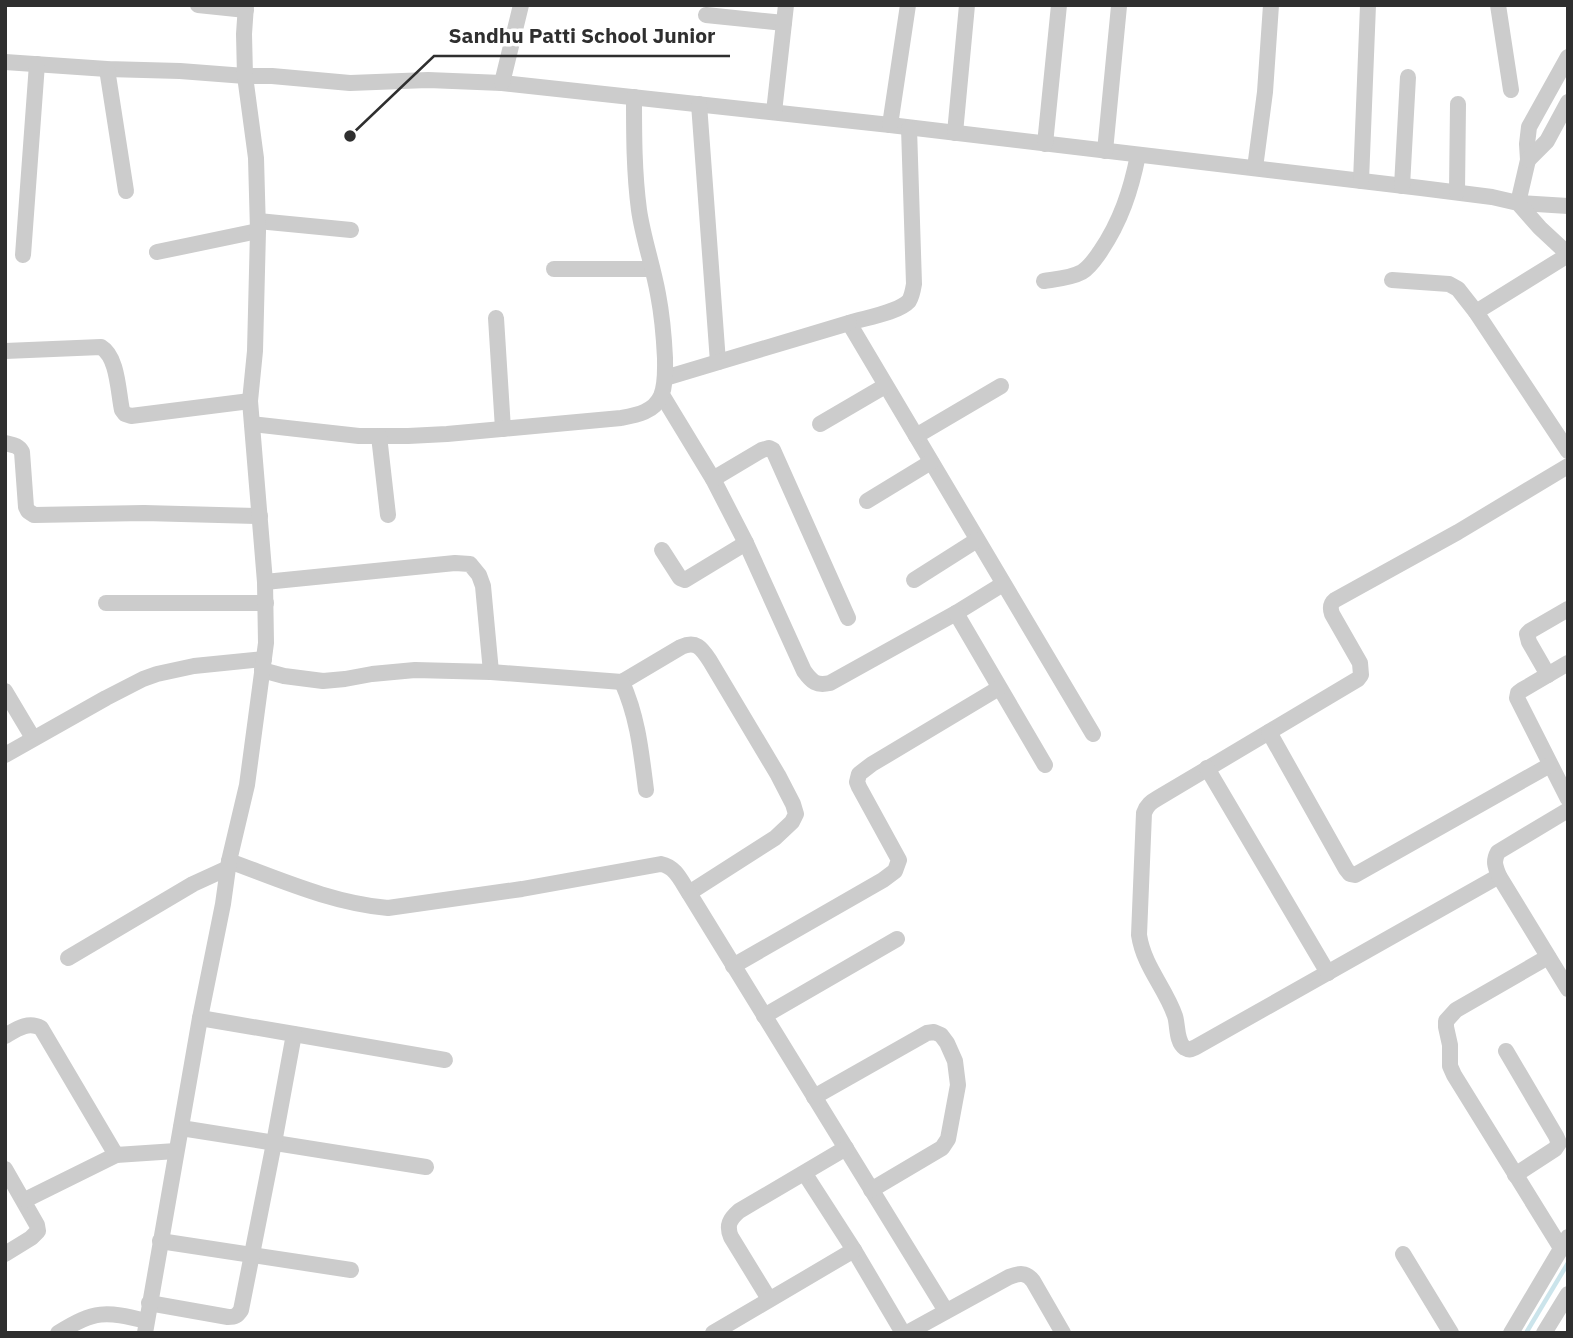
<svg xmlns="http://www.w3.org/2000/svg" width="1573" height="1338" viewBox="0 0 1573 1338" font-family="'IBM Plex Sans',sans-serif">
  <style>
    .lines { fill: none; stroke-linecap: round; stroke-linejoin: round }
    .stream { stroke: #cbe4eb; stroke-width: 4.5 }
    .minor { stroke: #ccc; stroke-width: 16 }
    .leader { fill: none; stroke: #2f2f2f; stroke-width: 2.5 }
    .callout-dot { fill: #2f2f2f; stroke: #fff; stroke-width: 2.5 }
    .callout-label { font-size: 21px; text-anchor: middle; font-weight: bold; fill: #2f2f2f; stroke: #fff; stroke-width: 7; stroke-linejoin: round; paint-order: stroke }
  </style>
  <rect width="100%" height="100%" fill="#fff"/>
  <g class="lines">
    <polyline class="stream" points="1526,1333 1568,1263"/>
    <g class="minor">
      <polyline points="198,5 246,10"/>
      <polyline points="1498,5 1511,90"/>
      <polyline points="706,15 784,23"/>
      <polyline points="1568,57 1529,127 1527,144 1528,160 1518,203 1568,206"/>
      <polyline points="5,62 107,69 180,71 245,76 272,76 350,83 428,80 502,83 890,125 1421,188 1492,197 1518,203 1540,228 1568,254"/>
      <polyline points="107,69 126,191"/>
      <polyline points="502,83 521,5"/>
      <polyline points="699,104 718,362"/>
      <polyline points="774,112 786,5"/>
      <polyline points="890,125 908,5"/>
      <path d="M909 128 914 284C913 290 912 296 909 301 898 313 864 318 849 323L1093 734"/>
      <polyline points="955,133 967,5"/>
      <polyline points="1045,144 1059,5"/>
      <polyline points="1105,151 1119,6"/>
      <polyline points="1528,160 1547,141 1568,102"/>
      <polyline points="1255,168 1265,92 1271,5"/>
      <polyline points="1361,181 1368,5"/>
      <polyline points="1402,186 1408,77"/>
      <polyline points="1457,192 1458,104"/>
      <polyline points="258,221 351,230"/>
      <polyline points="157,252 258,231"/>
      <polyline points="23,255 37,64"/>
      <polyline points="554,269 652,269"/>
      <polyline points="1392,280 1449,284 1458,289 1476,312 1568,451"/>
      <path d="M1044 281C1057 279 1071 278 1082 272 1090 267 1095 259 1100 252 1121 221 1131 190 1138 155"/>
      <polyline points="1476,312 1568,255"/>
      <polyline points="496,318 503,429"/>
      <path d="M5 351 101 347C118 357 118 392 122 410L125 414 131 416 250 401"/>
      <polyline points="665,378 849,323"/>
      <path d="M662 395 713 479 746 543 804 671C812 682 816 686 830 683L956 613 1003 584"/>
      <path d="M252 424 359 436H408L447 434 621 418C637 415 654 412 661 396 666 384 665 370 665 358 664 337 662 315 658 294 653 266 643 238 639 210 634 172 634 135 634 97"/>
      <polyline points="820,424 885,386"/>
      <polyline points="379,436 388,515"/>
      <polyline points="916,436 1001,386"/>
      <path d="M5 443C13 445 18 445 22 452L26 507 28 511 34 515 144 513 260 516"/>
      <path d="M1568 466 1458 532 1335 600C1330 604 1330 608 1332 614L1360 663 1361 675 1358 679 1158 798C1151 802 1147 805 1144 813L1139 935C1144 967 1165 987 1175 1016 1178 1025 1176 1042 1185 1048 1190 1051 1191 1049 1196 1047L1499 876C1495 866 1493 861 1498 852L1568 810"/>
      <polyline points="713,479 762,450 769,448 773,450 848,618"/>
      <polyline points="867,501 931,462"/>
      <polyline points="662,550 680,578 685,580 746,543"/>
      <polyline points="914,580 977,540"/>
      <polyline points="265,582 455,563 470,564 479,575 483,586 491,672"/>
      <polyline points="106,603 266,603"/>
      <polyline points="956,613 1045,765"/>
      <polyline points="1568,663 1522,690 1518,693 1517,698 1568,799"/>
      <path d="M262 670 284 676 323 681 345 679 372 674 415 670 491 672 622 682 681 647C697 640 702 649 710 661L778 775 793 804 796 814 792 822 775 838 689 893"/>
      <polyline points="1548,675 1529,642 1527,634 1530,631 1568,609"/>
      <path d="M622 682C638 718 641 751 646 790"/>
      <polyline points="5,691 33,738"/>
      <polyline points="1269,732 1346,869 1350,874 1355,875 1550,765"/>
      <polyline points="5,755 106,698 143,679 157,674 194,666 264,659"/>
      <polyline points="1207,768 1328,973"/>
      <path d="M229 861C281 880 332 903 388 908L522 889 661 864C676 867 681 881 689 893L946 1311"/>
      <polyline points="1499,876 1568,989"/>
      <polyline points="1548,957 1456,1010 1446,1021 1446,1027 1450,1045 1450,1066 1454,1075 1561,1248"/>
      <polyline points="68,958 193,884 228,868"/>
      <polyline points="733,966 883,880 895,871 899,860 859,787 857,782 859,774 872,764 999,688"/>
      <polyline points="764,1016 897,939"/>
      <polyline points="294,1034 445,1060"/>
      <path d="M5 1036C17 1029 28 1021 41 1028L116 1155"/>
      <polyline points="1506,1051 1556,1136 1559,1143 1555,1149 1515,1175"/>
      <polyline points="814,1097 927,1033 934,1032 941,1035 947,1043 955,1061 958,1085 948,1139 942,1148 871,1190"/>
      <polyline points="181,1128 426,1167"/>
      <polyline points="5,1169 37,1225 38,1231 31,1238 5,1254"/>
      <polyline points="805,1174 854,1250 903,1333"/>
      <polyline points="25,1200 116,1155 176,1151"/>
      <polyline points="160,1241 351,1270"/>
      <polyline points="1403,1254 1451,1333"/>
      <path d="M769 1299 731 1237C726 1225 730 1219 739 1211L846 1148"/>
      <path d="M149 1303 228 1317C235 1317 237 1316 241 1310L274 1143 294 1034 200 1018"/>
      <path d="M58 1333C95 1310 105 1311 146 1321"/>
      <polyline points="145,1333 200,1018 223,904 229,861 247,785 266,643 265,582 250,401 255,351 258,231 256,158 245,76 244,34 246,5"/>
      <polyline points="713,1333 854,1250"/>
      <path d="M907 1333 1009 1277C1019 1273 1026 1272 1033 1281L1063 1333"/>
      <polyline points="1511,1333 1568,1237"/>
      <polyline points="1544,1333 1568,1294"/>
    </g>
  </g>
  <path class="leader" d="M350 136L434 56H730"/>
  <circle class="callout-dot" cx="350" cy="136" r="7"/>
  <g class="callout-label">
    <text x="582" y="43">Sandhu Patti School Junior</text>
  </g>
  <rect width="1573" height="1338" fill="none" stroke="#2f2f2f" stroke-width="14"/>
</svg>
